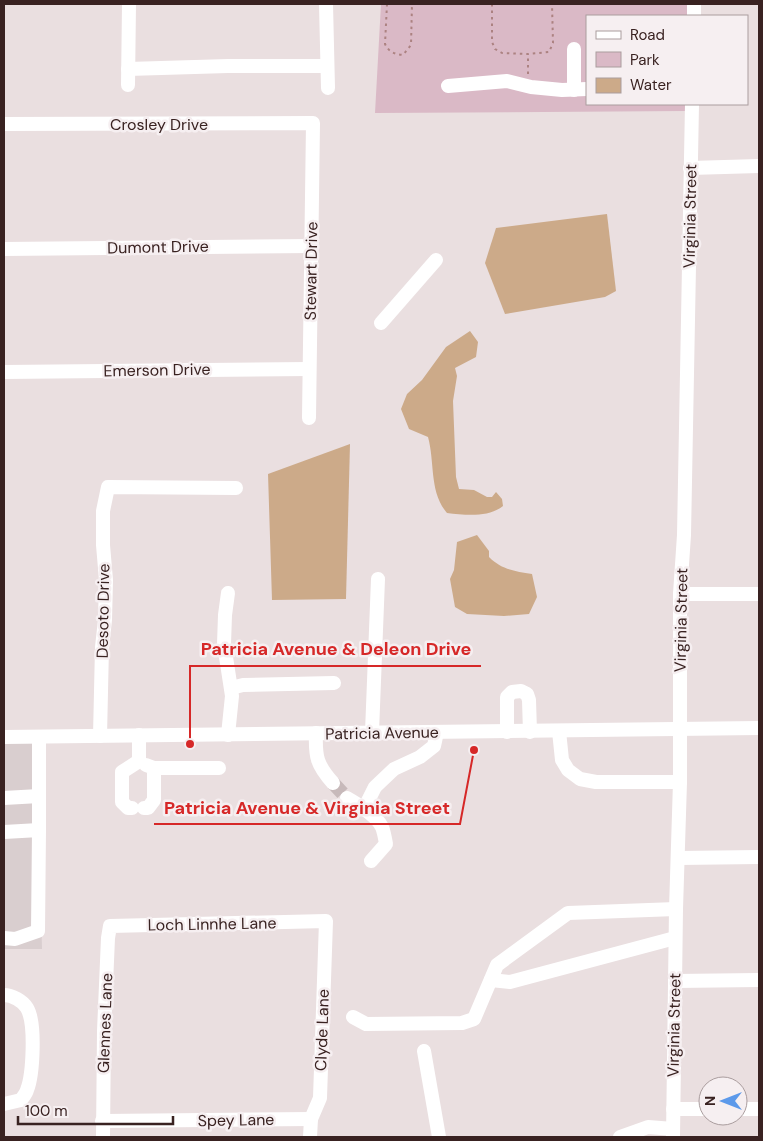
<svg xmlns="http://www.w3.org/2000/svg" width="763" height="1141" viewBox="0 0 763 1141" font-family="'DM Sans',sans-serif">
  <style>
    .built { fill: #d9cecf }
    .green { fill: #dab9c6 }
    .water { fill: #ccaa89 }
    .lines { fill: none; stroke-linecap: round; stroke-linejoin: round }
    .minor-tunnel { stroke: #c7b9ba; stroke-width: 14; stroke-dasharray: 14 7; stroke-linecap: butt }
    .path { stroke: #ac8281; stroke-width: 2; stroke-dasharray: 2.5 4; stroke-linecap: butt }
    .minor { stroke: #fff; stroke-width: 14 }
    .labels { text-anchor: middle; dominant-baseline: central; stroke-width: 5; stroke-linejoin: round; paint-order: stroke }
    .street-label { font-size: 16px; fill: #392221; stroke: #f6eff1 }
    .leader { fill: none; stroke: #d62828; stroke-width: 2 }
    .callout-dot { fill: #d62828; stroke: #f6eff1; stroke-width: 2 }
    .callout-label { font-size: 18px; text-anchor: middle; font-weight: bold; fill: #d62828; stroke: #f6eff1; stroke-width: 5; stroke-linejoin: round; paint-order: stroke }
  </style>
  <rect width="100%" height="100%" fill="#eadfe0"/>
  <polygon class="built" points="37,742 42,949 4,949 4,743"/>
  <polygon class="green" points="381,4 688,4 688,16 587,16 587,104 686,104 686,111 375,113"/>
  <g class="water">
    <polygon points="607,214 616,291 605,297 505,314 485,263 496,228"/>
    <path d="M470 331 478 342 476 357 455 368 457 376 453 401 456 477 459 489 474 490 487 497H492L496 492 502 499 503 506C488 518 465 515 447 513 429 492 435 462 428 437L409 429 401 409 407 394 422 380 446 347Z"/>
    <polygon points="350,444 346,599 272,600 268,474"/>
    <path d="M477 535 489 551V557C502 570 515 571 532 574L537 597 529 614 504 616 467 614 455 607 450 579 454 570 457 542Z"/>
  </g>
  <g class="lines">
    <polyline class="minor-tunnel" points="333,783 347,798"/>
    <g class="path">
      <path d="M387 4 385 44C389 52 394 54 403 55L411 45 412 4"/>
      <polyline points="492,4 492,42 495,49 502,53 528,54 549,52 553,43 552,4"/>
      <polyline points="528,74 528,54"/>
    </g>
    <g class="minor">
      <polyline points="326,4 328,88"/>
      <polyline points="694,16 694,4"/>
      <polyline points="574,49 574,90"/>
      <polyline points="128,69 228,66 327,66"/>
      <polyline points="128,85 129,4"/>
      <polyline points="448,86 507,81 531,87 562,90 587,89"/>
      <polyline points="4,124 313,123 309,418"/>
      <polyline points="690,168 759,166"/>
      <polyline points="4,249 312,246"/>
      <polyline points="381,323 436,260"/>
      <polyline points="4,372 309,369"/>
      <polyline points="228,593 225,615 224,644 232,696 228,735"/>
      <polyline points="680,594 759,594"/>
      <polyline points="231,688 243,685 334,683"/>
      <polyline points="559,731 562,760 568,770 580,779 596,782 680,782"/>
      <polyline points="372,732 378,579"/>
      <polyline points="507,732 507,697 512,692 521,691 527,694 529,700 530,732"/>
      <path d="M316 733C315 757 317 765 333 783"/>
      <polyline points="100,736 102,647 105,620 106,580 103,545 103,511 108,487 236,488"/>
      <polyline points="4,737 759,728"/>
      <polyline points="154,768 219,768"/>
      <polyline points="4,798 39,796"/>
      <path d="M347 798C359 805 376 815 382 827 384 832 385 838 386 844L371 861"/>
      <polyline points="132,808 128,808 122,802 122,772 139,761 139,735"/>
      <polyline points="144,808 148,808 154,800 154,768 146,765"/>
      <polyline points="364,809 375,787 394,769 420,757 434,746 437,732"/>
      <polyline points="39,830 39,737"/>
      <polyline points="4,832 39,830 38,931 15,939 4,938"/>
      <polyline points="679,858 759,857"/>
      <polyline points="491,980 510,982 675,938"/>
      <polyline points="675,981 759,980"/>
      <path d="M4 995C12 995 23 1001 27 1008 36 1023 33 1075 27 1090 26 1094 23 1097 21 1100L4 1104"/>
      <polyline points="353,1017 366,1024 462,1023 474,1019 497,965 568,913 676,909"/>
      <polyline points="424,1051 439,1137"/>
      <polyline points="673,1109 708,1109"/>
      <polyline points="738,1109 759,1109"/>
      <polyline points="102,1121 311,1119"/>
      <polyline points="103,1137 104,1031 108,938 110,926 326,921 320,1098 311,1119 310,1137"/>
      <polyline points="620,1137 648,1127 673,1129"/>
      <polyline points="673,1137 676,909 680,782 680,594 684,535 692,104"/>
    </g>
  </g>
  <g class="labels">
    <g class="street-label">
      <text x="159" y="124">Crosley Drive</text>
      <text transform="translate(690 216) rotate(-89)">Virginia Street</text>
      <text transform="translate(158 247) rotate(-1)">Dumont Drive</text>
      <text transform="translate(311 271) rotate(-89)">Stewart Drive</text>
      <text transform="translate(157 370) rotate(-1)">Emerson Drive</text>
      <text transform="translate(103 611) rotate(-89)">Desoto Drive</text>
      <text transform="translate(681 620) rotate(-89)">Virginia Street</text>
      <text transform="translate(382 733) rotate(-1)">Patricia Avenue</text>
      <text transform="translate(212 924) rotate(-1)">Loch Linnhe Lane</text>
      <text transform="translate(105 1023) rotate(-88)">Glennes Lane</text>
      <text transform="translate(674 1025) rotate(-89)">Virginia Street</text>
      <text transform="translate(322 1030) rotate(-88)">Clyde Lane</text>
      <text transform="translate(236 1120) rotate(-1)">Spey Lane</text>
    </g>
  </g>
  <path class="leader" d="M190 744L190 666H481M474 750L460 824H154"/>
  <g class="callout-dot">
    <circle cx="190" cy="744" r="5"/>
    <circle cx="474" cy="750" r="5"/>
  </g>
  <g class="callout-label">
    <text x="336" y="655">Patricia Avenue &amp; Deleon Drive</text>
    <text x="307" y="814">Patricia Avenue &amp; Virginia Street</text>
  </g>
  <rect width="763" height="1141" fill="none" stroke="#392221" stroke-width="10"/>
  <rect x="586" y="15" width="162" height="90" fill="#f6eff1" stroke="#aa9d9e"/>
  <rect x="596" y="31" width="25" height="8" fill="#ffffff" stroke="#aa9d9e"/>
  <text x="630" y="40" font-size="15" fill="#392221">Road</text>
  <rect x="596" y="52" width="25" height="15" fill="#dab9c6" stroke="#aa9d9e"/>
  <text x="630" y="65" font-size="15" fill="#392221">Park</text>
  <rect x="596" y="78" width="25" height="15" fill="#ccaa89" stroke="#aa9d9e"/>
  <text x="630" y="90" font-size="15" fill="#392221">Water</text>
  <g transform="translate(723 1101) rotate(270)"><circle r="24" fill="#f6eff1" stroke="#aa9d9e"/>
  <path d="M0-4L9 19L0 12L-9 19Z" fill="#5c99ea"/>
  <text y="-8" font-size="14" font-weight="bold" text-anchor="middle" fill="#392221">N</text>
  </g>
  <path d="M18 1116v8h155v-8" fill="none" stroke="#392221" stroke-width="2.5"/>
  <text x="25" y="1116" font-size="15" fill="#392221" stroke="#f6eff1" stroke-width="4" paint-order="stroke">100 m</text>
</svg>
